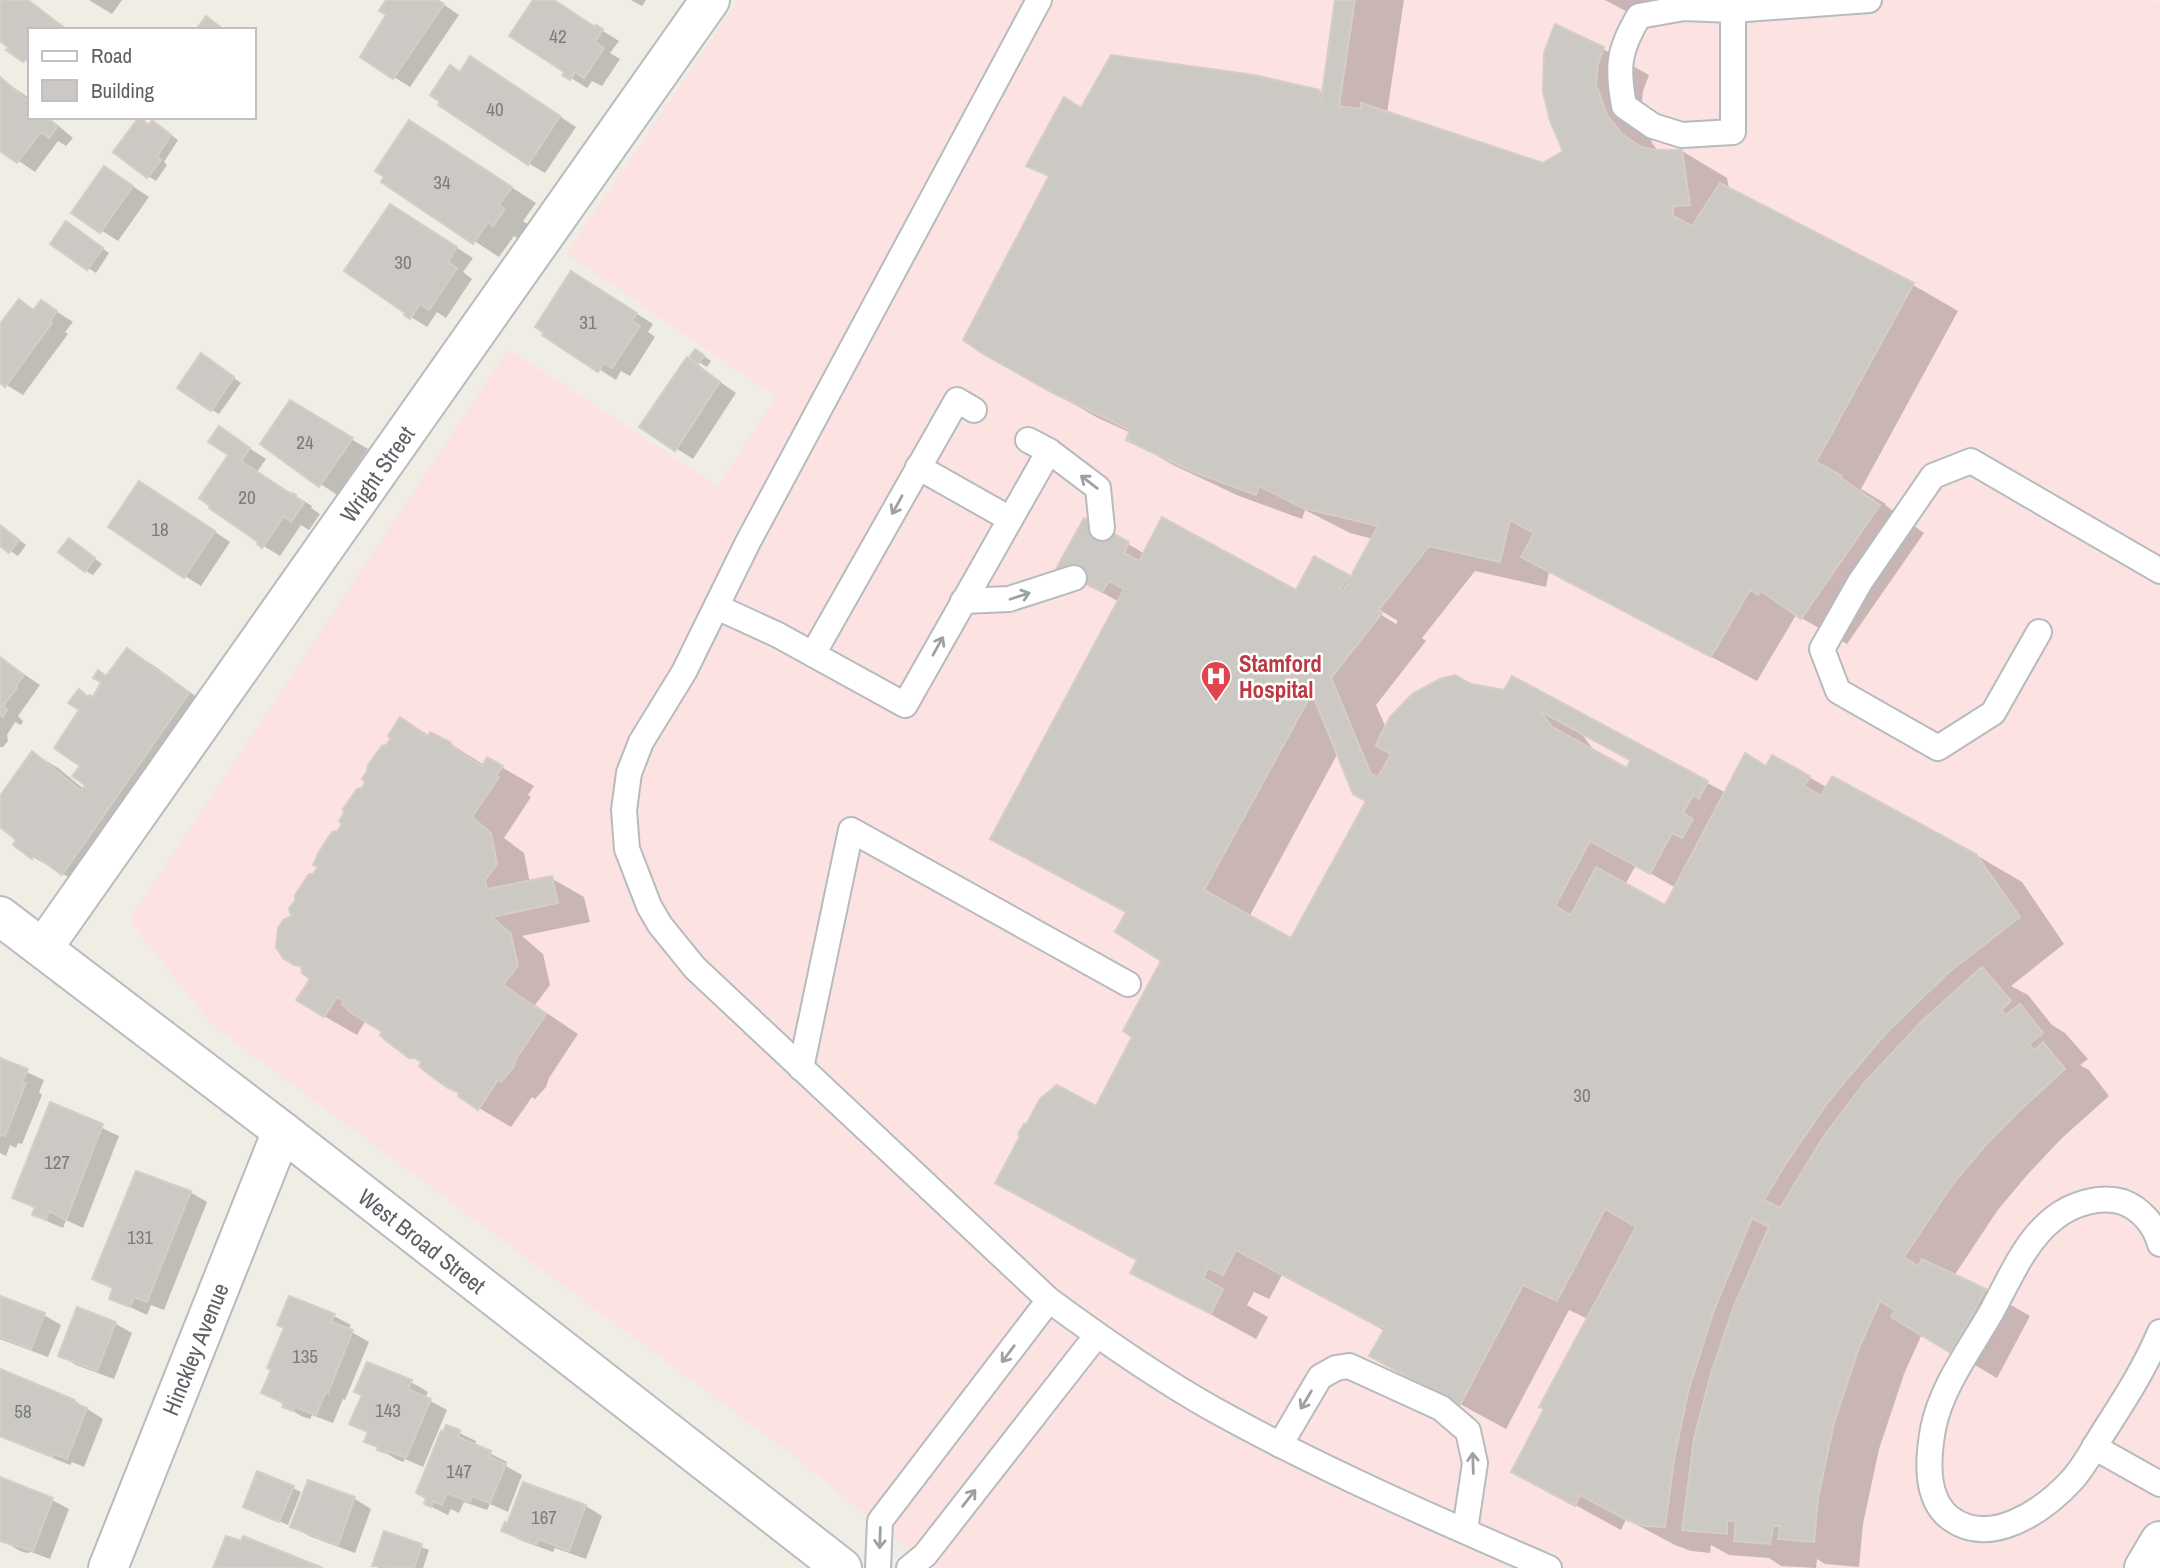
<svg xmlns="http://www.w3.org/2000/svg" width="2160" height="1568" viewBox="0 0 2160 1568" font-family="'Archivo Narrow',sans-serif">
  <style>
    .medical { fill: #fce3e2 }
    .shadow { fill: #0003; fill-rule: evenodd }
    .building { fill: #ccc9c4; stroke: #d4cec3; stroke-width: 2; fill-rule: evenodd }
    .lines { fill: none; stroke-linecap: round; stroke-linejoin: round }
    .lane-casing { stroke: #b7bbbf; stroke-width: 28 }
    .street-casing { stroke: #b7bbbf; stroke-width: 42 }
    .secondary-casing { stroke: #b8bcc1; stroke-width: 42 }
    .lane { stroke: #fff; stroke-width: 24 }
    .street { stroke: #fff; stroke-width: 38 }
    .secondary { stroke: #fff; stroke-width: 38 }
    .oneway { stroke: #9ea0a3 }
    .labels { text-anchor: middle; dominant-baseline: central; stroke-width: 5; stroke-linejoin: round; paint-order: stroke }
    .number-label { font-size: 19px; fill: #797b7e }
    .street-label { font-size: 23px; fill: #5d6166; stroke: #fff }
    .health-label { font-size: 23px; font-weight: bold; fill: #be3a42; stroke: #fff; text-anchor: start }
  </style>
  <rect width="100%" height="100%" fill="#f0ede5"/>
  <polygon class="medical" points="738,0 2153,0 2160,4 2160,1568 930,1568 803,1463 212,1025 129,919 508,349 718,486 776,396 566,254"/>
  <g class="shadow">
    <polygon points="0,0 27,0 69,30 30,30 30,64 0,39"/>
    <polygon points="89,0 122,0 112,14"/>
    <polygon points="388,0 437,0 459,15 410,87 394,77"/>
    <polygon points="535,0 553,0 619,41 610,53 620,59 602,86 592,81 587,88 571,78"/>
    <polygon points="631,0 646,0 642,6"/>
    <path d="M1337 0H1404L1387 113 1543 165 1566 151 1603 49 1649 75 1643 91 1641 111 1652 143 1659 152 1682 151 1727 178 1729 189 1913 285 1958 311 1861 489 1886 504 1885 505 1924 533 1847 644 1796 615 1757 681 1549 571 1546 587 1475 571 1422 638 1426 641 1376 705 1386 728 1471 685 1504 692 1513 678 1726 793 1767 768 1809 777 1828 788 1976 855 2022 882 2064 944 2011 986 2028 995 2052 1025 2065 1033 2088 1059 2080 1065 2089 1070 2109 1096 2062 1138 2028 1174 1997 1211 1954 1276 1985 1290 2030 1316 1997 1378 1922 1334 1904 1374 1879 1449 1863 1524 1859 1567 1825 1564 1817 1559 1816 1568 1781 1566 1769 1558 1729 1555 1711 1545 1710 1553 1691 1551 1675 1545 1626 1519 1621 1530 1513 1471 1546 1409 1588 1319 1569 1310 1506 1429 1372 1356 1385 1331 1282 1275 1269 1299 1254 1292 1247 1305 1268 1317 1256 1339 1133 1272 1139 1261 1096 1109 1135 1036 1164 960 1127 912 1119 602 1059 568 1128 544 1145 554 1297 593 1315 559 1352 578 1373 539 1350 533 1305 510 1302 519 1239 496 1173 465 1128 439 1131 433 1098 418 1028 378 1050 177 1029 165 1082 110 1319 92 1324 94ZM1380 610 1398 621 1396 624 1378 613ZM1581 733 1632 761 1627 770 1596 753ZM1338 753 1368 801 1292 940 1249 917ZM1636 865 1676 888 1666 907 1625 885Z"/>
    <polygon points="1605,0 1650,0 1635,8 1635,16"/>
    <polygon points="487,68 576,127 545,173 528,163 461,74"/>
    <polygon points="0,78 29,98 30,117 48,117 73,138 66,146 58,141 35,172 0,148"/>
    <polygon points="410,122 536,203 523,221 529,225 519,239 514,236 499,257 384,182"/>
    <polygon points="150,126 160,127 178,140 164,162 167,165 156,181 148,176"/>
    <polygon points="105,168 149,197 118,241 74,213"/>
    <polygon points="407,216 473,258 463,272 472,279 446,318 437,312 427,327 411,317"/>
    <polygon points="74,228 109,253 96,273 88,268"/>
    <polygon points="588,283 653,324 648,332 655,337 630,376 621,371 616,380 545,334"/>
    <polygon points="19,301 35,310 42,302 73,322 65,332 68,334 23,395 0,381 0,326"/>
    <polygon points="696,351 711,361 707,367 692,358"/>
    <polygon points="209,360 241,383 219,414 212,410"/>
    <polygon points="703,370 736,393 693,459 641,426"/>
    <polygon points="290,403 368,449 337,495 262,444"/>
    <polygon points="219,428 266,459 257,472 312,506 311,508 320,514 309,530 301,525 280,556 259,543 231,455"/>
    <polygon points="157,493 230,542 201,586 185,576"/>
    <polygon points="0,526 26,545 18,556 0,544"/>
    <polygon points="77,545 102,564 93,575 86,571"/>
    <polygon points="128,651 153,665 213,709 88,888 33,857 19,840 0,825 0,799 33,753 58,768 84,789 88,785 82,766 79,692 94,699 107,677"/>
    <polygon points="0,658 40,685 18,716 23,721 21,725 15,722 7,735 8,741 3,747 0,747"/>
    <polygon points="401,719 430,736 449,743 484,765 488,759 534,786 528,795 531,797 504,838 524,853 530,883 551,878 584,897 590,922 522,936 543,954 550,985 535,1005 578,1034 549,1078 546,1087 535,1099 532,1097 511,1127 479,1108 449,1087 422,1063 410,1056 384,1031 366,1020 357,1035 324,1016 312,978 303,969 284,957 293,917"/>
    <polygon points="0,1060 44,1080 39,1092 42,1095 22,1144 18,1143 16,1148 10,1145 6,1156 0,1153"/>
    <polygon points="51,1104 119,1136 83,1228 66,1220 63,1228 51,1223 34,1214 36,1209 14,1197"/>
    <polygon points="190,1192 207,1202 164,1310 151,1305 147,1315 111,1298 115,1289 94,1278"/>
    <polygon points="0,1298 44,1315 61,1325 48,1357 0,1339"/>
    <polygon points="78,1310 116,1324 132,1333 114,1379 76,1365 60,1355"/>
    <polygon points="334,1316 351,1325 348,1330 369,1342 345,1400 343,1399 333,1423 312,1415 310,1419 301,1416 264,1392 286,1328"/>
    <polygon points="368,1364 411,1382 428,1392 425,1398 447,1410 423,1467 405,1459 403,1462 396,1459 379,1449 366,1441 369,1434 352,1424 364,1396"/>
    <polygon points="0,1370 75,1401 103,1419 84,1467 72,1462 70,1465 0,1437"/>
    <polygon points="447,1427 476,1441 475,1446 507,1462 506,1466 522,1475 508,1512 490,1504 487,1510 464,1502 459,1513 451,1509 448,1515 426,1504"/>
    <polygon points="0,1479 52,1500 69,1509 50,1559 31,1552 27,1553 20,1551 0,1539"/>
    <polygon points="309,1482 355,1499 371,1509 355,1553 309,1536 292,1526"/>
    <polygon points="524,1484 586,1506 602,1516 586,1559 555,1548 553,1552 520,1540 503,1531 508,1526"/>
    <polygon points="293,1488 301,1492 288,1525 245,1507"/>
    <polygon points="385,1533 429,1550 423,1568 379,1568 374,1565"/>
  </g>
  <g class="building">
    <polygon points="0,0 28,0 67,30 30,30 30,63 25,60 23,62 6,50 9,48 0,41"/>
    <polygon points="386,0 438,0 444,4 393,79 360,57 386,15 379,11"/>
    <polygon points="533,0 554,0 595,27 596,25 603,29 595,42 604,48 584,78 575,72 570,80 562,75 564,72 509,36"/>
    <path d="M1335 0H1355L1339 106 1361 109V103L1543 163 1563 151 1550 121 1543 92 1544 53 1555 24 1604 47 1598 64 1596 84 1607 115 1622 134 1641 147 1658 150H1682L1690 205 1673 206V216L1692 226 1720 183 1914 283 1816 462 1842 476 1841 478 1880 505 1801 619 1761 591 1758 595 1750 590 1711 657 1521 557 1534 533 1510 520 1500 562 1429 546 1378 611 1382 613 1331 678 1371 774 1378 777 1391 754 1376 746 1378 740 1390 717 1412 694 1440 679 1455 675 1471 684 1504 690 1512 676 1708 781 1699 799 1693 795 1683 813 1693 819 1682 838 1672 833 1650 874 1590 841 1555 906 1571 915 1596 867 1665 905 1745 753 1766 766 1772 755 1810 776 1804 786 1821 796 1832 776 1976 854 2020 917 1949 972 1885 1034 1828 1102 1785 1165 1764 1200 1780 1208 1824 1136 1865 1082 1923 1020 1982 967 2011 1001 2001 1010 2006 1015 2020 1004 2043 1033 2029 1044 2034 1051 2043 1042 2065 1069 2017 1113 1983 1148 1952 1185 1904 1257 1918 1266 1922 1259 1986 1289 1951 1353 1891 1317 1895 1310 1880 1301 1859 1348 1834 1423 1818 1498 1814 1542 1778 1539 1780 1526H1773L1770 1544 1734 1541 1736 1521H1727V1534L1682 1530 1694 1439 1711 1373 1734 1306 1769 1227 1752 1218 1714 1310 1688 1392 1674 1460 1665 1527 1644 1526 1627 1520 1580 1495 1575 1506 1511 1472 1544 1409 1539 1407 1636 1227 1605 1209 1557 1301 1523 1285 1460 1405 1369 1356 1385 1328 1382 1326 1379 1327 1236 1250 1223 1275 1208 1268 1203 1278 1223 1289 1211 1314 1130 1273 1137 1260 995 1183 1020 1136 1018 1134 1024 1124 1026 1125 1040 1099 1057 1085 1096 1106 1132 1037 1123 1031 1161 961 1115 932 1126 912 990 839 1124 589 1109 581 1102 592 1056 569 1084 518 1129 542 1124 553 1139 561 1162 517 1296 590 1314 556 1349 575 1340 589 1343 591 1378 526 1303 508 1259 486 1256 495 1191 471 1126 440 1130 430 1051 392 980 352 963 340 1049 176 1026 166 1064 97 1081 108 1111 55 1254 75 1320 90 1318 100 1321 101ZM1312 693 1353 794 1366 801 1291 938 1204 890ZM1540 711 1630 760 1627 768 1552 727Z"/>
    <polygon points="206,16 224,30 196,30"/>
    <polygon points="470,56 560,116 528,165 438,105 440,102 430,95 450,65 460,72"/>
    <polygon points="0,77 29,102 30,117 46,117 57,127 49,138 41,132 17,163 0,151"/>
    <polygon points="139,117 149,125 152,120 171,135 157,157 161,160 147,178 113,152"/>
    <polygon points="409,120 512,187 499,205 505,209 493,226 488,222 473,244 381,182 384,177 375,171"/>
    <polygon points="104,166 133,186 100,233 71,213"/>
    <polygon points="390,204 457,247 448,262 457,268 429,310 420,304 410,319 404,315 405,313 344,271"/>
    <polygon points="66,221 103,248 87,270 50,244"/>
    <polygon points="571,271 637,313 632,321 640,326 612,368 604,363 598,372 542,335 544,333 535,327"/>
    <polygon points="19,299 33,310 41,300 57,311 50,321 52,323 5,387 0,383 0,324"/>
    <polygon points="695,349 704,355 698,364 689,358"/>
    <polygon points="201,353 234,377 211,411 177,388"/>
    <polygon points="687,357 720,382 675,451 639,427"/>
    <polygon points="290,400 353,438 319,487 260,444"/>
    <polygon points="219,426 250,448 241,461 291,494 292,493 296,495 295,497 304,503 291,522 284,516 262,548 257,544 258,542 209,508 210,506 199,498 228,455 208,442"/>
    <polygon points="139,481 215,531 184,578 108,527"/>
    <polygon points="0,525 19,540 9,553 0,546"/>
    <polygon points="69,538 95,558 85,572 58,552"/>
    <polygon points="127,648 189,693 62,875 35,855 32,859 13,845 16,840 0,827 0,796 32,751 80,790 83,788 85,785 72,776 80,766 54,748 79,710 68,703 79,689 88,697 90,695 93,697 101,682 93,678 98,670 106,676"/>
    <polygon points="0,657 24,675 16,686 17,688 3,706 7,710 3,717 0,715"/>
    <polygon points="400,717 428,736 430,732 450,742 454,748 482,766 487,757 503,766 496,775 499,777 472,817 491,833 497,864 485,880 487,889 552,876 558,903 492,917 511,934 518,966 503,985 546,1014 516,1059 513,1068 501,1082 498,1080 478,1110 458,1096 460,1093 448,1088 427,1073 419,1066 421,1062 415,1058 409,1058 389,1043 380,1035 382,1032 350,1012 342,1004 343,1001 337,997 324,1017 296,1000 310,979 302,973 301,966 294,965 283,958 276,947 278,928 283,920 291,916 289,908 295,901 295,895 309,874 313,874 318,867 313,865 319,852 332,832 337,831 342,824 339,821 344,813 343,809 357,789 362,788 365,782 362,779 367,771 368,765 382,746 386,745 391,738 388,736"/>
    <polygon points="0,1058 28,1069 22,1082 26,1083 5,1136 1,1134 0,1137"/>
    <polygon points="50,1102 103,1124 66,1220 49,1211 46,1220 32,1215 35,1207 12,1198"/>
    <polygon points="136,1171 191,1191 147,1302 134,1297 130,1307 109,1299 113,1288 92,1279"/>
    <polygon points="0,1296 45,1313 31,1349 0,1337"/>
    <polygon points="289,1296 335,1314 331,1322 353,1330 328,1393 326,1391 316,1415 295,1407 293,1411 282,1407 284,1403 261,1393 271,1370 267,1368 284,1328 277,1325"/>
    <polygon points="77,1307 116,1322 97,1371 58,1356"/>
    <polygon points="367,1362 412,1380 408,1389 431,1399 406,1458 387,1451 386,1453 377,1450 378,1447 364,1442 368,1432 349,1424 362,1395 354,1392"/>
    <polygon points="0,1369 75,1400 74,1403 87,1408 67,1459 54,1454 53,1457 0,1436"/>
    <polygon points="446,1425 460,1430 458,1437 491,1451 489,1457 506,1464 490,1503 472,1496 470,1502 447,1493 442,1505 433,1501 431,1507 424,1504 426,1498 416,1493 441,1431 443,1432"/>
    <polygon points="257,1471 294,1486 279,1522 243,1507"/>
    <polygon points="0,1477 53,1498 33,1551 0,1541"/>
    <polygon points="308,1480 355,1497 338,1545 290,1527"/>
    <polygon points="523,1482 586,1505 569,1551 538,1539 536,1544 501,1531 505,1522 507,1524"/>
    <polygon points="384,1531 422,1544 414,1568 372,1566"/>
    <polygon points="226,1536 241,1541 243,1536 323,1568 213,1568"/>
  </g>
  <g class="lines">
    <g class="lane-casing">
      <g id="lane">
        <path d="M1039 0 748 542 684 672 641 742 629 773 624 810 627 849 649 906 660 925 695 968 1049 1300C1102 1339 1156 1377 1213 1409 1321 1469 1436 1519 1549 1568"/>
        <path d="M1733 10V132L1682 135 1653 126 1624 106C1617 67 1618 51 1639 16L1684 8 1733 10 1869 0"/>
        <polyline points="1049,451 1098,488 1102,528"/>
        <polyline points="918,467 1010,519"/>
        <polyline points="963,601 1009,599 1074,578"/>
        <polyline points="717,607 778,635 905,705 1049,451 1028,440"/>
        <polyline points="2039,632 1993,713 1938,748 1838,691 1822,649 1860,582 1933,476 1971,461 2160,571"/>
        <polyline points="813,654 957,400 974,410"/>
        <polyline points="801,1068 851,830 1128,984"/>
        <path d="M2160 1244C2155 1225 2141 1209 2123 1202 2100 1195 2071 1204 2053 1219 2025 1241 2009 1280 1992 1311 1971 1348 1941 1387 1933 1429 1928 1457 1924 1498 1950 1518 1990 1548 2043 1511 2071 1481 2084 1467 2093 1449 2103 1433 2124 1400 2145 1368 2160 1332"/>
        <polyline points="1280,1445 1320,1377 1336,1368 1349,1366 1441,1408 1468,1431 1475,1463 1465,1530"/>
        <polyline points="2094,1447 2160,1484"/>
        <polyline points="878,1568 880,1521 1049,1300"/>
        <polyline points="909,1568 925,1555 1097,1335"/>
      </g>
    </g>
    <g class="street-casing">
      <g id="street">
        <polyline points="43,948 710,0"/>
        <polyline points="108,1568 282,1131"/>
        <polyline points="2144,1568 2160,1541"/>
      </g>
    </g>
    <g class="secondary-casing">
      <polyline id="secondary" points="0,916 282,1131 842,1568"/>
    </g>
    <use href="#lane" class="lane"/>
    <use href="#street" class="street"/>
    <use href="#secondary" class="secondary"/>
  </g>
  <defs><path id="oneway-shaft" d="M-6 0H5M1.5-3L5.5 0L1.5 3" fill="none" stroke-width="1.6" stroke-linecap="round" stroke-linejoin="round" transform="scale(1.75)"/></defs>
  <g class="oneway">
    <use href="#oneway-shaft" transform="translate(1089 482) rotate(-142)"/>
    <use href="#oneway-shaft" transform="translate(897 505) rotate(119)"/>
    <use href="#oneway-shaft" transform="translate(1020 596) rotate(-18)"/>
    <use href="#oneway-shaft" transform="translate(938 646) rotate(-61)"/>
    <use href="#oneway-shaft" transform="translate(1008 1354) rotate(127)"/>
    <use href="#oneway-shaft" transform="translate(1306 1400) rotate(121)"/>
    <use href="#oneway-shaft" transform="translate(1473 1463) rotate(-92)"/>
    <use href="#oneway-shaft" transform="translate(969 1498) rotate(-52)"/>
    <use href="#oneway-shaft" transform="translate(880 1538) rotate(92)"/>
  </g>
  <defs>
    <g id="hospital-pin" transform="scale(1.575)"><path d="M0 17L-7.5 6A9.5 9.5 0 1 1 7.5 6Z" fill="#e0444e" stroke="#fff"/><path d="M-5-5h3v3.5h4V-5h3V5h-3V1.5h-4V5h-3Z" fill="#fff"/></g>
  </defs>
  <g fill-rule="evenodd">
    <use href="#hospital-pin" x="1216" y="676"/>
  </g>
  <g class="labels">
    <g class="number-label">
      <text x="558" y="36">42</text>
      <text x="495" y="109">40</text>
      <text x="442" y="182">34</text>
      <text x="403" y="262">30</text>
      <text x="588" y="322">31</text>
      <text x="305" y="442">24</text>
      <text x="247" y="497">20</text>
      <text x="160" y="529">18</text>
      <text x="1582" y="1095">30</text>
      <text x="57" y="1162">127</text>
      <text x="140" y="1237">131</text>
      <text x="305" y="1356">135</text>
      <text x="388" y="1410">143</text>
      <text x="23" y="1411">58</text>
      <text x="459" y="1471">147</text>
      <text x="544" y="1517">167</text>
    </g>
    <g class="street-label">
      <text transform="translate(377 474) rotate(-55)">Wright Street</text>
      <text transform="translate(422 1241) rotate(38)">West Broad Street</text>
      <text transform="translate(195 1349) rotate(-68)">Hinckley Avenue</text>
    </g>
    <g class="health-label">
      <text x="1239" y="663">Stamford<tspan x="1239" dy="26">Hospital</tspan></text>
    </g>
  </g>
  <rect x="28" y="28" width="228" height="91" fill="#ffffff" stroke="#bec0c2" stroke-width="2"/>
  <rect x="42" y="51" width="35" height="10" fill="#ffffff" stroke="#bec0c2" stroke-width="2"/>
  <text x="91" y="63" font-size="21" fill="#5d6166">Road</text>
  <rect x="42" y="80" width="35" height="21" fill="#ccc9c4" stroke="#bec0c2" stroke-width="2"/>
  <text x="91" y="98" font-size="21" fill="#5d6166">Building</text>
</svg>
